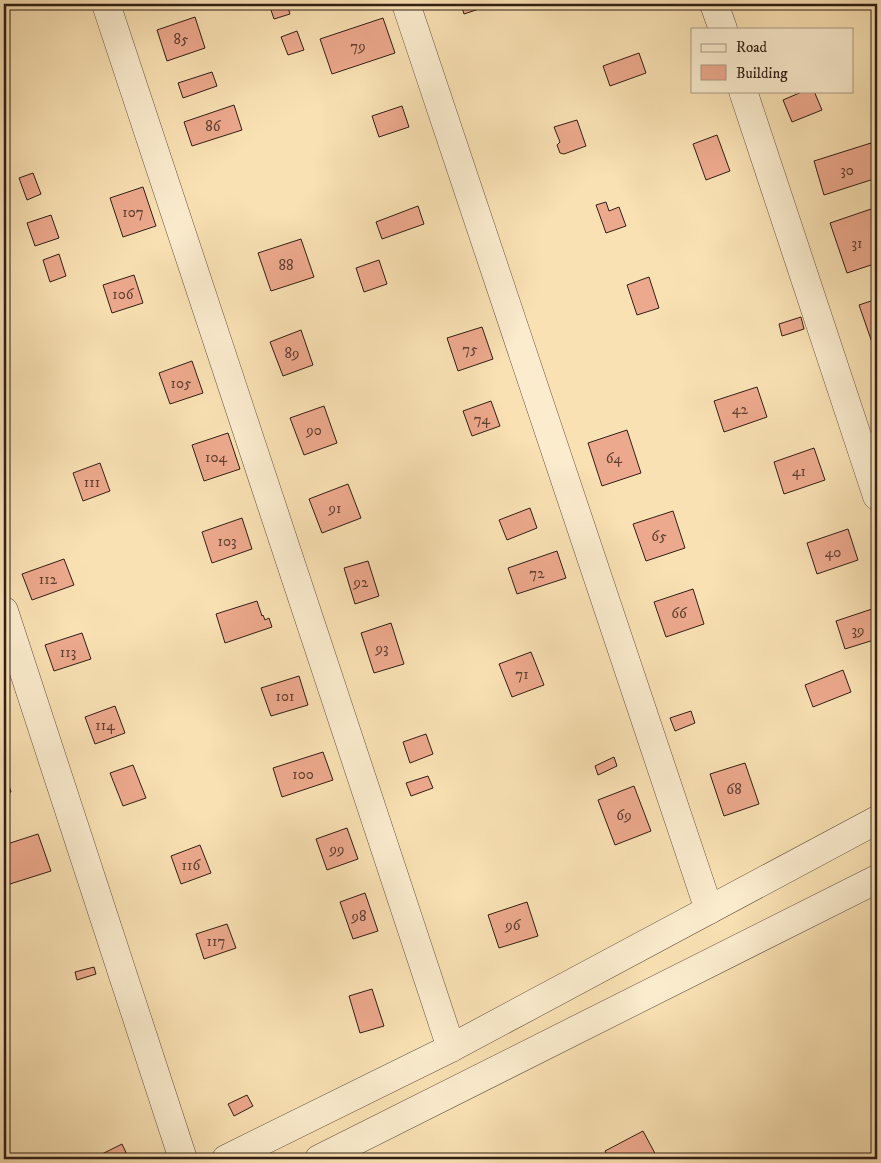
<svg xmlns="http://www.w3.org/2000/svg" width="881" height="1163" viewBox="0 0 881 1163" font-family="'IM FELL DW Pica',serif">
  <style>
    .building { fill: #eda98d; stroke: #301e15 }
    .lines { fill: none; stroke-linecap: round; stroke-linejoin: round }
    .minor-casing { stroke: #624f3c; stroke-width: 29 }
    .minor { stroke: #fbecce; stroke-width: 28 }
    .labels { text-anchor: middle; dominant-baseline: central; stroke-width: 4.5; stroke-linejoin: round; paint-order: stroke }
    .number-label { font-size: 15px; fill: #5f4133 }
  </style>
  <rect width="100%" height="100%" fill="#f9e1b3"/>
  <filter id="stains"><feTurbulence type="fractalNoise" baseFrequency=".004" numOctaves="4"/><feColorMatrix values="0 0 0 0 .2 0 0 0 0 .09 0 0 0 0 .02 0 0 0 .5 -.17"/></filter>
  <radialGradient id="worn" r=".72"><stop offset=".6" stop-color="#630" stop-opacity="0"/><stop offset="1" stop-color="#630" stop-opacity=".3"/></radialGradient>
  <g class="building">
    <polygon points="269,4 287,4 290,14 274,19"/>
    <polygon points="461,4 490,4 491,5 464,14"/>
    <polygon points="195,17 205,48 167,61 157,30"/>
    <polygon points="383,18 395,53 332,74 320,39"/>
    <polygon points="297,31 304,50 288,55 281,37"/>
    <polygon points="639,53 646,73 610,86 603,66"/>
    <polygon points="212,72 217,86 183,98 178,83"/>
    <polygon points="804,91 814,91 822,110 792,122 783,100"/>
    <polygon points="234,105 242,130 192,146 184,122"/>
    <polygon points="402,106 409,127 379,137 372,116"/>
    <polygon points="577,120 586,146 564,154 560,153 557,145 560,142 554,127"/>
    <polygon points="717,135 730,171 706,180 693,144"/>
    <polygon points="871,143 877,162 877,178 824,195 814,161"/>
    <polygon points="33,173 41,194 27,200 19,178"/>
    <polygon points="143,187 156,226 123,237 110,198"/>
    <polygon points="606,202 609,211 619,207 626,226 606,233 596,205"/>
    <polygon points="418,206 424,224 382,239 376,222"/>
    <polygon points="877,207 877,263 847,273 830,223"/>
    <polygon points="51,215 59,238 35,246 27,223"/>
    <polygon points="301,239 314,277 271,291 258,253"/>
    <polygon points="59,254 66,276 50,282 43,260"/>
    <polygon points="379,260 387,284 364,292 356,268"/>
    <polygon points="134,275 143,303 112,313 103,285"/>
    <polygon points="649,277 659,308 637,315 627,285"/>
    <polygon points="877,299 877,350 875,351 859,305"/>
    <polygon points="801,317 804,329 782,336 779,324"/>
    <polygon points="482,327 493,359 458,371 447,338"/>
    <polygon points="301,330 313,365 283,376 270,342"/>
    <polygon points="192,361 203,393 170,404 159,373"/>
    <polygon points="757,387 767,417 724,432 714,401"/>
    <polygon points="491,401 500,426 472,436 463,411"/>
    <polygon points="324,406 337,443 304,455 290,418"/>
    <polygon points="627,430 641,473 602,486 588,443"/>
    <polygon points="228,433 240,469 204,481 192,445"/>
    <polygon points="814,448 825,480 784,494 774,462"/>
    <polygon points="100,463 110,491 83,501 73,473"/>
    <polygon points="348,484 361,518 322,533 309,499"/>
    <polygon points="530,508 537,528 507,540 499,520"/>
    <polygon points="673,511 685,548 646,561 633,524"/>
    <polygon points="242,518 252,549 212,563 202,532"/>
    <polygon points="848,529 858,560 817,574 807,543"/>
    <polygon points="557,551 566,578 517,594 508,568"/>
    <polygon points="64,559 74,585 32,600 22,574"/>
    <polygon points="368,561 379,596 355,604 344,568"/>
    <polygon points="693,589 704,624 666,637 654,602"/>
    <polygon points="257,601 262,616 263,615 265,620 269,618 272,627 225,643 216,614"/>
    <polygon points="875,608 877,616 877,639 845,649 836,621"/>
    <polygon points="391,623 404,664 374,673 361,633"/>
    <polygon points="82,633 91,659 54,671 45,645"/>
    <polygon points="531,652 544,685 512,697 499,664"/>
    <polygon points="843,670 851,692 813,707 805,685"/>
    <polygon points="299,676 308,705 271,716 261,688"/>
    <polygon points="115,706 125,733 95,744 85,717"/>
    <polygon points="691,711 695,723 675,731 670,718"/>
    <polygon points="426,734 433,754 410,763 403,742"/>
    <polygon points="323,752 333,780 282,797 273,768"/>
    <polygon points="614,757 617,766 598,775 595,766"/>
    <polygon points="745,763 759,804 724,816 710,774"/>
    <polygon points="133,765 146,798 123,806 110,773"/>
    <polygon points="4,770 11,792 4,794"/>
    <polygon points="428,776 433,788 411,796 406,783"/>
    <polygon points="634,786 651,831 615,845 598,800"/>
    <polygon points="347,828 358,859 327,870 316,839"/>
    <polygon points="38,834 51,871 10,884 4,866 4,845"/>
    <polygon points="200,845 211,873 181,884 171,856"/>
    <polygon points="365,893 378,931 353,939 340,902"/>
    <polygon points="527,902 538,936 499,948 488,915"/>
    <polygon points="227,924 236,948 204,959 196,934"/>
    <polygon points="94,967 96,974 77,980 75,972"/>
    <polygon points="372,989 384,1026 360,1033 349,996"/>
    <polygon points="247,1095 253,1106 234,1116 228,1104"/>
    <polygon points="643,1131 658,1159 609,1159 605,1151"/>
    <polygon points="122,1144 129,1159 92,1159"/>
  </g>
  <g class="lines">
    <g class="minor-casing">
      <g id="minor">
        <polyline points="106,4 451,1048"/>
        <polyline points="406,4 709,910"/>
        <polyline points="714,4 723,29"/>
        <polyline points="743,91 877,496"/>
        <polyline points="4,611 183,1159"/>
        <polyline points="226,1159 451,1048 877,820"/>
        <polyline points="319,1159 877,879"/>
      </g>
    </g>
    <use href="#minor" class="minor"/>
  </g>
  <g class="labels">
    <g class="number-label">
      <text x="181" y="39">85</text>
      <text x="358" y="46">79</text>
      <text x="213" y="126">86</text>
      <text x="847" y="170">30</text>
      <text x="133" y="212">107</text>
      <text x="857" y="243">31</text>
      <text x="286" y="265">88</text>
      <text x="123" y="294">106</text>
      <text x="470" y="349">75</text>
      <text x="292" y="353">89</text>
      <text x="181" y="383">105</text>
      <text x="740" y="409">42</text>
      <text x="482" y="419">74</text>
      <text x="314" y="430">90</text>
      <text x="216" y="457">104</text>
      <text x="614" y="458">64</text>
      <text x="799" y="471">41</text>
      <text x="92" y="482">111</text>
      <text x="335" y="508">91</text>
      <text x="659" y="536">65</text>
      <text x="227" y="541">103</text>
      <text x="833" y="552">40</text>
      <text x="537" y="573">72</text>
      <text x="48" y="579">112</text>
      <text x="361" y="582">92</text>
      <text x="679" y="613">66</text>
      <text x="858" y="630">39</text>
      <text x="382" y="648">93</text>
      <text x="68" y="652">113</text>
      <text x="522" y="674">71</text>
      <text x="285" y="696">101</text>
      <text x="105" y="725">114</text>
      <text x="303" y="774">100</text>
      <text x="734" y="789">68</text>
      <text x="624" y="815">69</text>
      <text x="337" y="849">99</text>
      <text x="191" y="865">116</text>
      <text x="359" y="916">98</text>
      <text x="513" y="925">96</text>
      <text x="216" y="941">117</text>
    </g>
  </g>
  <rect width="881" height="1163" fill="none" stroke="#f9e1b3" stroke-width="20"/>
  <rect x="5" y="5" width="871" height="1153" fill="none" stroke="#301e15" stroke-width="2.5"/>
  <rect x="10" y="10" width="861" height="1143" fill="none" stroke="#301e15"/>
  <rect x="691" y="28" width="162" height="65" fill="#fbecce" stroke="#aa9a84"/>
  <rect x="701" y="44" width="25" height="8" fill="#fbecce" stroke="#aa9a84"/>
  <text x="736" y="52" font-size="15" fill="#301e15">Road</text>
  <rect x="701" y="65" width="25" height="15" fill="#eda98d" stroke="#aa9a84"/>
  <text x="736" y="78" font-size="15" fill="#301e15">Building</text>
  <rect width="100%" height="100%" filter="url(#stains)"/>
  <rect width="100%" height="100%" fill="url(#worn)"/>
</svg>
